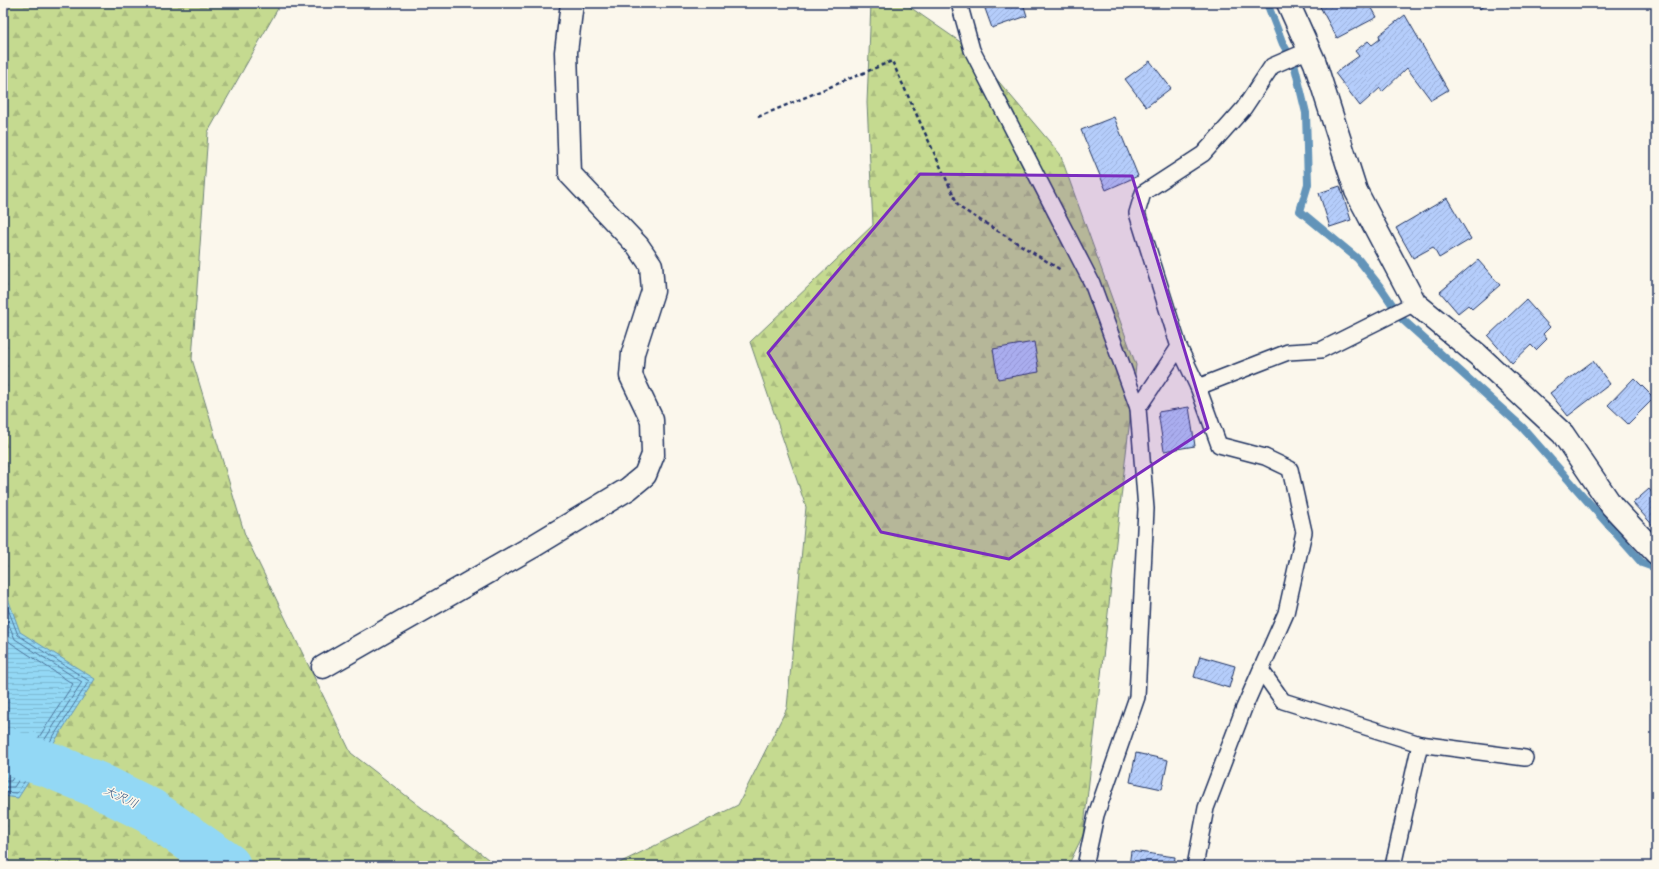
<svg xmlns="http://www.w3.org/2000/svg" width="1659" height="869" viewBox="0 0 1659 869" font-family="'Shantell Sans','Klee One',sans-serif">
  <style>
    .forest { fill: url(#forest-firs); stroke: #708477 }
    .water { fill: url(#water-rules); stroke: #6394b9 }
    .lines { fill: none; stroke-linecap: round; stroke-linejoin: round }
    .shore { stroke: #4b739a; stroke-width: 1 }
    .stream { stroke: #6394b9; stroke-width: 8 }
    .river { stroke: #93d8f5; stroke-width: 46 }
    .building { fill: url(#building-hatch); stroke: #1b2f5e }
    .lane-casing { stroke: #1b2f5e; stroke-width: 18 }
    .street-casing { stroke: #1b2f5e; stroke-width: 25 }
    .path { stroke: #1b2f5e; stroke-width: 2.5; stroke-dasharray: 4 3; stroke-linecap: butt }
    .lane { stroke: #fbf7ec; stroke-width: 15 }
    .street { stroke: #fbf7ec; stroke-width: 22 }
    .marked { fill: #7b2cbf; fill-opacity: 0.2; stroke: #7b2cbf; stroke-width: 3; stroke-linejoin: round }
    .labels { text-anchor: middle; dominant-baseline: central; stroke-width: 3; stroke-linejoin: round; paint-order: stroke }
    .water-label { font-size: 12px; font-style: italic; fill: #395984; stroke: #fbf7ec }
  </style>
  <defs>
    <pattern id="forest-firs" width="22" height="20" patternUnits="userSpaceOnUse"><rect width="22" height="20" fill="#c5da90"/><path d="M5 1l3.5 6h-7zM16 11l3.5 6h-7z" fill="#a9bb7f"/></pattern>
    <pattern id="water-rules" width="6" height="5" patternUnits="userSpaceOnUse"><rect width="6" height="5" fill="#93d8f5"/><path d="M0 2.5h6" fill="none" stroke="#7ebad4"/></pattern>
    <pattern id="building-hatch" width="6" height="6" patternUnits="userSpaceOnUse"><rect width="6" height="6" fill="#b5cdfb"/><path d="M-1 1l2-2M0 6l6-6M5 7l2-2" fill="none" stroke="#9bb0da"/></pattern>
  </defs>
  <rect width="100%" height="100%" fill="#fbf7ec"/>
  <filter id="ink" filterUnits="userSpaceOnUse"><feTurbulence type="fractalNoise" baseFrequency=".025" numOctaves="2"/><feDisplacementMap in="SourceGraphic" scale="8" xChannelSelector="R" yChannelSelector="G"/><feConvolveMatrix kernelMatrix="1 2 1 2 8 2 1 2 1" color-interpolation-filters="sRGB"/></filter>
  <g filter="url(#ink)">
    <g class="forest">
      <polygon points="3,3 281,3 208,132 192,359 245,535 351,753 497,866 3,866"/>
      <polygon points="871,3 904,3 972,50 1060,154 1136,365 1083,835 1068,866 613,866 738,805 787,708 806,507 750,342 873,225 867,103"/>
    </g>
    <polygon class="water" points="3,585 20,632 95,679 18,798 3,796"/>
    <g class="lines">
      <g class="shore">
        <polyline points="3,596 18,635 89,681 17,793 3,792"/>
        <polyline points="3,611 15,639 82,682 14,787 3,787"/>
        <polyline points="3,628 7,639 11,643 73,684 11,781 3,781"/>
      </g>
      <polyline class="stream" points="1267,3 1283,44 1294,63 1306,113 1308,184 1300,211 1358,259 1381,288 1402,319 1522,427 1642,563 1656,568"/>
      <polyline class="river" points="3,751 50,765 100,786 150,811 228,866"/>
    </g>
    <g class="building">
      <polygon points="983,3 1023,3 1027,16 992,28"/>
      <polygon points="1318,3 1369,3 1377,17 1337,38"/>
      <polygon points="1475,3 1487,3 1480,9"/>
      <polygon points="1405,15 1448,90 1431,100 1407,68 1382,92 1380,88 1360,106 1335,73 1359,56 1355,51 1368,41 1372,45 1380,39 1379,35"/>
      <polygon points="1150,61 1171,88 1146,107 1125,79"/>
      <polygon points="1114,117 1138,176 1106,190 1081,130"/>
      <polygon points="1340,186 1351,220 1330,227 1319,193"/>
      <polygon points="1447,198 1471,239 1439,258 1433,247 1413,258 1396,228"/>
      <polygon points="1478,260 1500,285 1472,309 1468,305 1458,313 1440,292"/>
      <polygon points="1526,300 1550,327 1543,334 1547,339 1536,350 1531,345 1512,363 1488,336"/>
      <polygon points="1034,342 1039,372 998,379 993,349"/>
      <polygon points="1593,361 1610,384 1568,416 1550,393"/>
      <polygon points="1634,378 1654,398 1628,424 1608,405"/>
      <polygon points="1189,407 1195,446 1164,451 1158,412"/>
      <polygon points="1649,489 1656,497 1656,529 1633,503"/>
      <polygon points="1200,656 1235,666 1229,688 1194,677"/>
      <polygon points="1136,753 1168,760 1162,789 1130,782"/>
      <polygon points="1131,851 1175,857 1174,866 1129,866"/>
    </g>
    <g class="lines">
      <g class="lane-casing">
        <g id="lane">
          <polyline points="959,3 972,50 1092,283 1138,408"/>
          <polyline points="1179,347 1137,213 1143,193 1203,154 1244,108 1272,66 1309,50"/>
          <polyline points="1198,387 1288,352 1321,350 1415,303"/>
          <polyline points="1261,670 1283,701 1420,744 1393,866"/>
          <polyline points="1420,744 1525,758"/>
          <polyline points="1085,866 1096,815 1137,697 1146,509 1138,408 1179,347 1198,387 1219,445 1265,457 1290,469 1304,532 1286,613 1244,708 1206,808 1195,866"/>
        </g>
      </g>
      <g class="street-casing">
        <g id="street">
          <polyline points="1288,3 1315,63 1356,191 1415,303 1478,355 1563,434 1612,506 1656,553"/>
          <polyline points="323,667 532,547 628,489 645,475 653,455 652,420 631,376 633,353 653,291 651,265 638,246 570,174 566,52 572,3"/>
        </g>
      </g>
      <polyline class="path" points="758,117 892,61 959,207 1061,270"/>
      <use href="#lane" class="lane"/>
      <use href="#street" class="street"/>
    </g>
  </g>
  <path class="marked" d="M920 174 1132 176 1208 428 1009 559 881 532 768 353Z"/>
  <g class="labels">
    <g class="water-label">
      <text transform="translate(121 797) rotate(25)">大沢川</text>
    </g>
  </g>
  <rect width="1659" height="869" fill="none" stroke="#fbf7ec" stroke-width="16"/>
  <rect x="8" y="8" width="1643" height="853" fill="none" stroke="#1b2f5e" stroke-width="1.5" filter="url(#ink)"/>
</svg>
